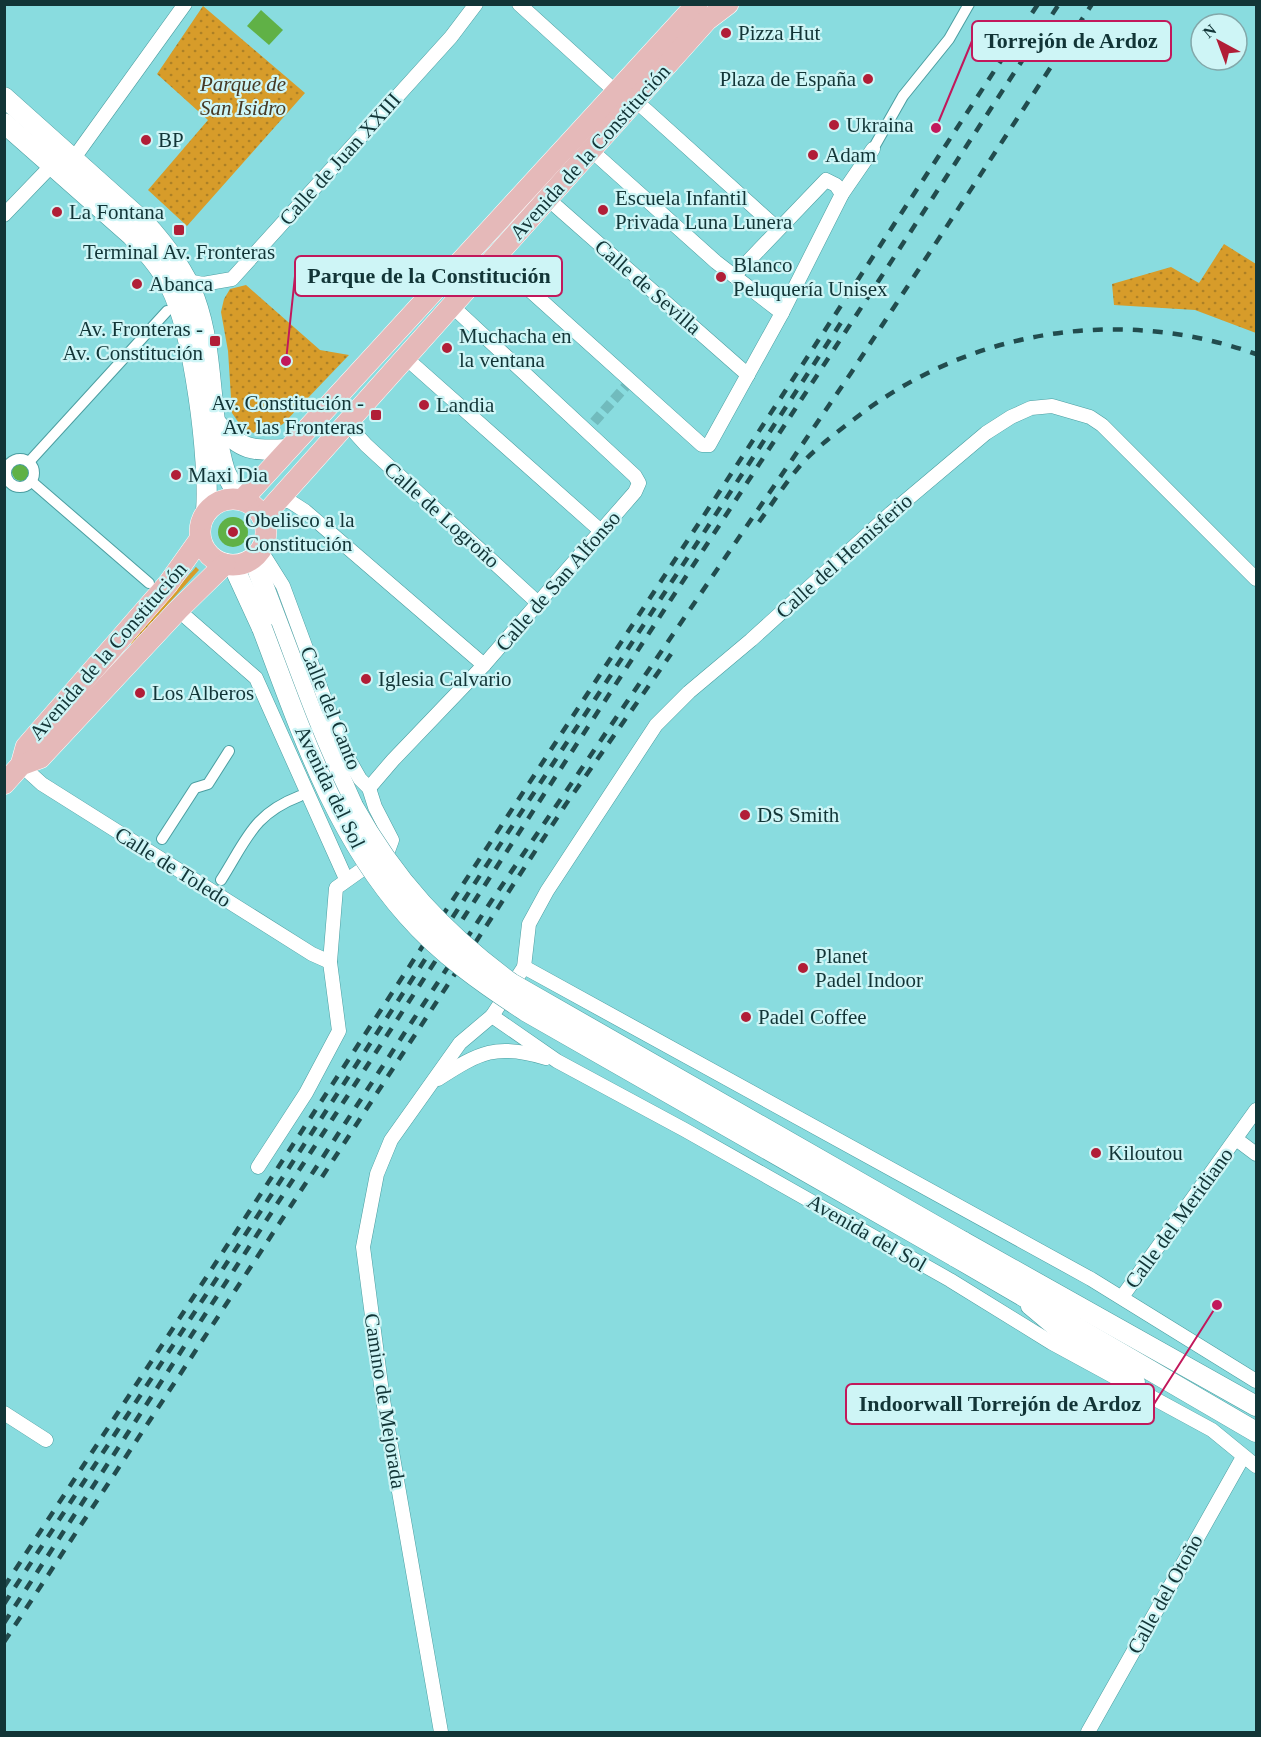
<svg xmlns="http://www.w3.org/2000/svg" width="1261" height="1737" viewBox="0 0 1261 1737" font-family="'Times New Roman',serif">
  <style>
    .green { fill: url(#green-dots) }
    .water { fill: #60b146 }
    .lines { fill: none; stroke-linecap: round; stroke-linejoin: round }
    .pedestrian-tunnel { stroke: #71bbbd; stroke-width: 10; stroke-dasharray: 10 5; stroke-linecap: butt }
    .pedestrian-casing { stroke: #4b9ea1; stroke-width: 12 }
    .minor-casing { stroke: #4b9ea1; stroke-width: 15 }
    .secondary-casing { stroke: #4b9ea1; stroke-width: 21 }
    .primary-casing { stroke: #fff; stroke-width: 22 }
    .pedestrian { stroke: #fff; stroke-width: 10 }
    .minor { stroke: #fff; stroke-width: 14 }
    .secondary { stroke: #fff; stroke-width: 20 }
    .primary { stroke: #e5b9b9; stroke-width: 21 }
    .rail { stroke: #224c4e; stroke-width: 4.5; stroke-dasharray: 10 10; stroke-linecap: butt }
    .secondary-bridge-casing { stroke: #4b9ea1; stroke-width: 21; stroke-linecap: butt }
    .secondary-bridge { stroke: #fff; stroke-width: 20 }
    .poi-dot { fill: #b11e37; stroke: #cef5f6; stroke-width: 2 }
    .labels { text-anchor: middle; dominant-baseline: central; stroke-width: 4.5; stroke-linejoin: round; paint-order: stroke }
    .poi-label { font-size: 21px; fill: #123537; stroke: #cef5f6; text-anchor: start }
    .park-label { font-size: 21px; font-style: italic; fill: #463924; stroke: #cef5f6 }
    .street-label { font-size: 21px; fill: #123537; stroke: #cef5f6 }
    .leader { fill: none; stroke: #c2185b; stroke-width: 2 }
    .callout-dot { fill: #c2185b; stroke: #cef5f6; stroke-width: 2 }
    .callout { fill: #cef5f6; stroke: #c2185b; stroke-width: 2 }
    .callout-label { font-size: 22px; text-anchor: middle; font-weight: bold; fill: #123537 }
  </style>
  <defs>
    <pattern id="green-dots" width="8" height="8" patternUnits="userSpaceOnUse" patternTransform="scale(1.5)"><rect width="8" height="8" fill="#d79c2a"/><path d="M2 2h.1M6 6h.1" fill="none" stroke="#ad8025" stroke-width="1.8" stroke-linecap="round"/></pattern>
  </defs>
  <rect width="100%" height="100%" fill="#89dcdf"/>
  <g class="green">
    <polygon points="203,6 305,93 187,226 148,190 208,120 157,74"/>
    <polygon points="1224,244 1256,264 1256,333 1195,310 1114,305 1112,284 1171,267 1199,283"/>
    <polygon points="246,285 320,350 349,355 283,424 262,436 243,429 232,413 228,351 221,312 224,299 230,289"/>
    <polygon points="196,567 199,570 132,644 129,642"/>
  </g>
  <g class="water">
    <polygon points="261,10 283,30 269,45 247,26"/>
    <circle cx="21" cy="472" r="9"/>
    <circle cx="233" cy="532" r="15"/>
  </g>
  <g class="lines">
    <polyline class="pedestrian-tunnel" points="594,422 626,386"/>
    <g class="pedestrian-casing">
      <g id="pedestrian">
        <polyline points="873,149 903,96 949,39 969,4"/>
        <circle cx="20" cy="473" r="14"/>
        <polyline points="29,462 167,311"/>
        <polyline points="31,481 149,583"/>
        <polyline points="162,839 195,788 208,784 229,751"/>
        <path d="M221 880C247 839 253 814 300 796"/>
      </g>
    </g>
    <g class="minor-casing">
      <g id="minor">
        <polyline points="519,4 616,92"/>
        <polyline points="636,101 778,229"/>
        <polyline points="592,151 716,262 782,313 842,194 873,149"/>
        <polyline points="74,158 185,4"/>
        <polyline points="548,199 748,375"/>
        <polyline points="4,215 52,165"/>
        <polyline points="495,259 702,445 709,445 782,313"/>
        <polyline points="734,276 826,180 836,185 842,194"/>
        <polyline points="187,281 203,284 232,279 451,37 476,4"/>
        <polyline points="407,359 602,532"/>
        <polyline points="348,425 366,445 538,603"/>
        <polyline points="280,499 291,502 305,511 484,665"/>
        <polyline points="178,610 256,678 346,879"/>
        <polyline points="21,765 42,784 312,954 330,962"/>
        <polyline points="369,788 393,760 484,665 635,492 639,483 635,476 453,307"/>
        <polyline points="524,967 1091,1279 1256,1381"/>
        <polyline points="492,1016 557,1061 685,1130 950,1280 1052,1343 1212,1430 1256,1466"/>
        <path d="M438 1079C480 1052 496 1043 546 1058"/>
        <polyline points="1236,1139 1256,1154"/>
        <polyline points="258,1167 306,1093 339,1031 330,962 336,888 388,851 392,840 375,807 369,788 360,779 344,751 283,586 261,551"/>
        <polyline points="1122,1297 1256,1110"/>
        <polyline points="1028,1307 1059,1333 1138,1382"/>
        <polyline points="4,1413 46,1440"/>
        <polyline points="441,1732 383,1400 363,1247 377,1174 391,1140 460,1043 492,1016 524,967 529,924 547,891 656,725 689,692 751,640 891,513 986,433 1011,417 1031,408 1052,406 1090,417 1102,425 1256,579"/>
        <polyline points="1088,1732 1243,1457"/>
      </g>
    </g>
    <g class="secondary-casing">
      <g id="secondary">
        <path d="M4 97 145 223C165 245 185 271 195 299 215 354 208 416 225 471 229 480 235 490 240 499"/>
        <path d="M4 123 131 235C145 250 161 267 170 286 194 332 210 460 206 512"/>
        <path d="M217 424C242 451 252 451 287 449"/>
        <polyline points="253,558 313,716 353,806"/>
        <polyline points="233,565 262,628"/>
        <polyline points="962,1241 1256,1406"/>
        <polyline points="954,1256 1256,1432"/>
      </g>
    </g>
    <g class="primary-casing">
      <g id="primary">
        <circle cx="233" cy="532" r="33"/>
        <polyline points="242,500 697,4"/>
        <polyline points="263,517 707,20 728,4"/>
        <polyline points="21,765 26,747 168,584 200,539"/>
        <polyline points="4,784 21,765 40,758 178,610 225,564"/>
      </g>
    </g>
    <use href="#pedestrian" class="pedestrian"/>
    <use href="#minor" class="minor"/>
    <use href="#secondary" class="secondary"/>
    <use href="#primary" class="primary"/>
    <g class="rail">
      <path d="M759 522C774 501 788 479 805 460 823 442 845 426 865 411 979 328 1123 307 1256 354"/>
      <polyline points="322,1177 566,804 671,654"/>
      <polyline points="4,1587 1038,4"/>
      <polyline points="4,1604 846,315"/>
      <polyline points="4,1623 1059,4"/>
      <polyline points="4,1642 492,900 851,373 1092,4"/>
    </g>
    <g class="secondary-bridge-casing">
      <g id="secondary-bridge">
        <path d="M262 628C300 728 334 833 407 915 441 954 484 984 527 1012L954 1256"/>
        <path d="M353 806C394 880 443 933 511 983L962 1241"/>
      </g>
    </g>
    <use href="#secondary-bridge" class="secondary-bridge"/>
  </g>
  <g class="poi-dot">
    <circle cx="726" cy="33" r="6"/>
    <circle cx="868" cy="79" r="6"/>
    <circle cx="834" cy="125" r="6"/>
    <circle cx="146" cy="140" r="6"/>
    <circle cx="813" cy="155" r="6"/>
    <circle cx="603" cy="210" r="6"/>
    <circle cx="57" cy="212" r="6"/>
    <rect x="173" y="224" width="12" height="12" rx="3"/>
    <circle cx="721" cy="277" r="6"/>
    <circle cx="137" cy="284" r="6"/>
    <rect x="209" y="335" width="12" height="12" rx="3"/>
    <circle cx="447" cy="348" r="6"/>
    <circle cx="424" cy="405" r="6"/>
    <rect x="370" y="409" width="12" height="12" rx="3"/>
    <circle cx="176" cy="475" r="6"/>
    <circle cx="233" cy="532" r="6"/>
    <circle cx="366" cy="679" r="6"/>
    <circle cx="140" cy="693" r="6"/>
    <circle cx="745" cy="815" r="6"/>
    <circle cx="803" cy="968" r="6"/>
    <circle cx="746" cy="1017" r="6"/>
    <circle cx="1096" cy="1153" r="6"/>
  </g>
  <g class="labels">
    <g class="poi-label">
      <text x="738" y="33">Pizza Hut</text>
      <text x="856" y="79" text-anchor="end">Plaza de España</text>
      <text x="846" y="125">Ukraina</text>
      <text x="158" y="140">BP</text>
      <text x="825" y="155">Adam</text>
      <text x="615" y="198">Escuela Infantil<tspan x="615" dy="24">Privada Luna Lunera</tspan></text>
      <text x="69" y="212">La Fontana</text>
      <text x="179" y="252" text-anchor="middle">Terminal Av. Fronteras</text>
      <text x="733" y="265">Blanco<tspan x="733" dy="24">Peluquería Unisex</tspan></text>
      <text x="149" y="284">Abanca</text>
      <text x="203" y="329" text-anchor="end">Av. Fronteras -<tspan x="203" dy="24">Av. Constitución</tspan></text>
      <text x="459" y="336">Muchacha en<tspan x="459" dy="24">la ventana</tspan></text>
      <text x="364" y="403" text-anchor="end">Av. Constitución -<tspan x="364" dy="24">Av. las Fronteras</tspan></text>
      <text x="436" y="405">Landia</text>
      <text x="188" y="475">Maxi Dia</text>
      <text x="245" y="520">Obelisco a la<tspan x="245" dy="24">Constitución</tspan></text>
      <text x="378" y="679">Iglesia Calvario</text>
      <text x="152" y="693">Los Alberos</text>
      <text x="757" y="815">DS Smith</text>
      <text x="815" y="956">Planet<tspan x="815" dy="24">Padel Indoor</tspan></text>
      <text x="758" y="1017">Padel Coffee</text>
      <text x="1108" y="1153">Kiloutou</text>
    </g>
    <g class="park-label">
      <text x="243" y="84">Parque de<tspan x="243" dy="24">San Isidro</tspan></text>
    </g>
    <g class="street-label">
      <text transform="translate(590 152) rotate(-48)">Avenida de la Constitución</text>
      <text transform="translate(340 159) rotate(-48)">Calle de Juan XXIII</text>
      <text transform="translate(648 287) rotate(41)">Calle de Sevilla</text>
      <text transform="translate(442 515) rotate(42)">Calle de Logroño</text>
      <text transform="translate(844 556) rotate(-42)">Calle del Hemisferio</text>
      <text transform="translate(558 581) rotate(-49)">Calle de San Alfonso</text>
      <text transform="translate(108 651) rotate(-49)">Avenida de la Constitución</text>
      <text transform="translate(331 708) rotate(68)">Calle del Canto</text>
      <text transform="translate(330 787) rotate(64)">Avenida del Sol</text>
      <text transform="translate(173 867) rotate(32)">Calle de Toledo</text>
      <text transform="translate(1179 1218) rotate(-54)">Calle del Meridiano</text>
      <text transform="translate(867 1233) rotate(30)">Avenida del Sol</text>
      <text transform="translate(385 1401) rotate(81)">Camino de Mejorada</text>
      <text transform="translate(1165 1594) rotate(-61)">Calle del Otoño</text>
    </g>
  </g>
  <path class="leader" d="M936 128L972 41M286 361L295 276M1217 1305L1154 1404"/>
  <g class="callout-dot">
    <circle cx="936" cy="128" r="6"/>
    <circle cx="286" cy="361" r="6"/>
    <circle cx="1217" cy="1305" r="6"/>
  </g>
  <g class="callout">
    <rect x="972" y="21" width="199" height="40" rx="6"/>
    <rect x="295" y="256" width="267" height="40" rx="6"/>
    <rect x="846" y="1384" width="308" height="40" rx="6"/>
  </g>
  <g class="callout-label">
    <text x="1071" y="48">Torrejón de Ardoz</text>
    <text x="429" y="283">Parque de la Constitución</text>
    <text x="1000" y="1411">Indoorwall Torrejón de Ardoz</text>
  </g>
  <rect width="1261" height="1737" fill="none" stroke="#123537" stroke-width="12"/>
  <g transform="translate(1219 42) rotate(319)"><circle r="28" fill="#cef5f6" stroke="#83a8aa" stroke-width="1.5"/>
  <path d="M0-4.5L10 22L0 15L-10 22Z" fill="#b11e37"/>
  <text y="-9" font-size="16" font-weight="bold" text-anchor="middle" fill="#123537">N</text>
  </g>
</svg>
